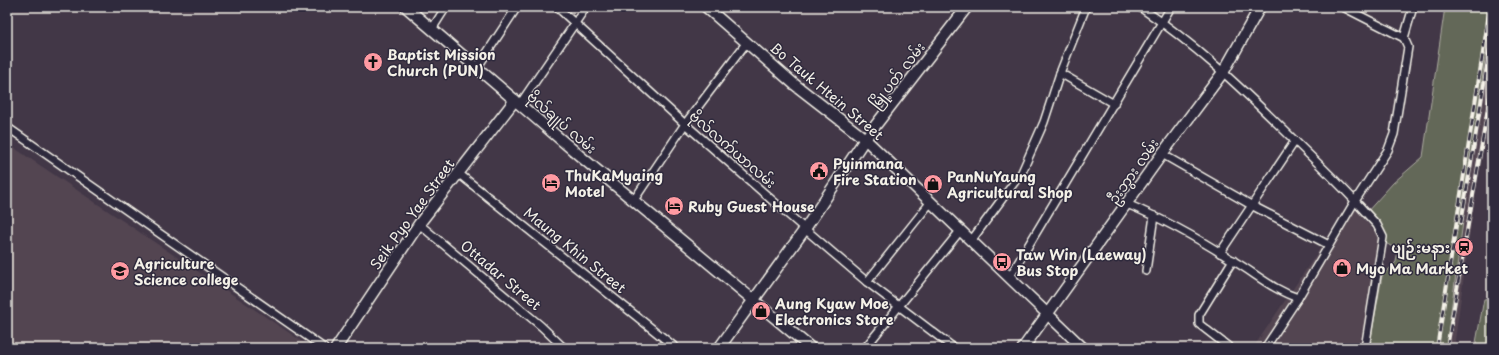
<svg xmlns="http://www.w3.org/2000/svg" width="1499" height="355" viewBox="0 0 1499 355" font-family="'Playpen Sans','Noto Sans Myanmar',sans-serif">
  <style>
    .built { fill: #524451 }
    .green { fill: #646759; stroke: #acaca0 }
    .lines { fill: none; stroke-linecap: round; stroke-linejoin: round }
    .street-casing { stroke: #f4f1e8; stroke-width: 10 }
    .secondary-casing { stroke: #f4f1e8; stroke-width: 13 }
    .street { stroke: #2f2a3d; stroke-width: 7 }
    .secondary { stroke: #2f2a3d; stroke-width: 10 }
    .rail-casing { stroke: #f4f1e8; stroke-width: 4 }
    .rail { stroke: #2f2a3d; stroke-width: 2.5; stroke-dasharray: 8; stroke-linecap: butt }
    .labels { text-anchor: middle; dominant-baseline: central; stroke-width: 3; stroke-linejoin: round; paint-order: stroke }
    .poi-label { font-size: 14px; font-weight: bold; fill: #f4f1e8; stroke: #2f2a3d; text-anchor: start }
    .street-label { font-size: 14px; fill: #f4f1e8; stroke: #2f2a3d }
  </style>
  <rect width="100%" height="100%" fill="#423747"/>
  <filter id="ink" filterUnits="userSpaceOnUse"><feTurbulence type="fractalNoise" baseFrequency=".025" numOctaves="2"/><feDisplacementMap in="SourceGraphic" scale="8" xChannelSelector="R" yChannelSelector="G"/><feConvolveMatrix kernelMatrix="1 2 1 2 8 2 1 2 1" color-interpolation-filters="sRGB"/></filter>
  <g filter="url(#ink)">
    <g class="built">
      <polygon points="1492,7 1492,73 1454,348 1438,348"/>
      <polygon points="7,143 312,348 7,348"/>
      <polygon points="1351,203 1382,241 1359,348 1253,348"/>
    </g>
    <g class="green">
      <polygon points="1445,7 1492,7 1446,348 1369,348 1382,276 1396,262 1398,250 1382,241 1366,213 1393,183 1423,157"/>
      <polygon points="1492,298 1492,348 1475,348 1484,299"/>
    </g>
    <g class="lines">
      <g class="street-casing">
        <g id="street">
          <polyline points="557,7 685,124 805,229 867,282 954,348"/>
          <path d="M1140 7C1195 44 1239 86 1286 132 1309 155 1333 177 1355 201L1298 298 1265 348"/>
          <polyline points="1343,7 1404,38 1408,47 1394,134 1388,150 1355,201 1377,225 1383,237 1365,348"/>
          <polyline points="432,29 446,7"/>
          <polyline points="1404,38 1413,7"/>
          <polyline points="477,68 517,7"/>
          <polyline points="1060,73 1114,104"/>
          <polyline points="520,104 586,7"/>
          <polyline points="7,127 324,348"/>
          <polyline points="1162,154 1251,205 1329,245"/>
          <polyline points="458,173 676,348"/>
          <polyline points="634,200 685,124 747,42"/>
          <path d="M1127 204C1163 219 1199 239 1232 260 1255 273 1273 290 1298 298"/>
          <polyline points="419,224 541,326 564,348"/>
          <polyline points="971,241 1022,172 1044,122 1060,73 1086,7"/>
          <polyline points="1220,253 1295,141"/>
          <polyline points="1146,271 1154,216"/>
          <polyline points="1009,278 1171,7"/>
          <polyline points="867,282 930,203"/>
          <polyline points="865,348 960,231"/>
          <polyline points="1230,348 1199,324 1199,315 1233,260"/>
        </g>
      </g>
      <g class="secondary-casing">
        <g id="secondary">
          <polyline points="406,7 580,156 811,348"/>
          <polyline points="706,7 794,84 865,139 1083,348"/>
          <polyline points="336,348 419,224 515,100"/>
          <polyline points="719,348 805,229 865,139 967,7"/>
          <polyline points="1023,348 1162,154 1224,71 1260,7"/>
        </g>
      </g>
      <use href="#street" class="street"/>
      <use href="#secondary" class="secondary"/>
      <g class="rail-casing">
        <g id="rail">
          <polyline points="1461,223 1492,36"/>
          <polyline points="1437,348 1490,7"/>
          <polyline points="1447,348 1492,84"/>
        </g>
      </g>
      <use href="#rail" class="rail"/>
    </g>
  </g>
  <defs>
    <g id="church-disc" transform="scale(1)"><circle r="9.5" fill="#ff9aa2" stroke="#2f2a3d"/><path d="M-1.2-6h2.4v3.5h3.3v2.4h-3.3V6h-2.4V-.1h-3.3v-2.4h3.3Z" fill="#111"/></g>
    <g id="civic-disc" transform="scale(1)"><circle r="9.5" fill="#ff9aa2" stroke="#2f2a3d"/><path d="M-.6-6.5H3V-4.5H.6V-3L4-1V1h2V6H-6V1h2V-1L-.6-3ZM-1.2 2.5V6h2.4V2.5Z" fill="#111"/></g>
    <g id="hotel-disc" transform="scale(1)"><circle r="9.5" fill="#ff9aa2" stroke="#2f2a3d"/><path d="M-6-4.5h1.5V1H6V5H4.5V3h-9V5H-6ZM-4 0a1.8 1.8 0 1 1 3.6 0ZM.5 0V-2.5h3Q6-2.5 6 0Z" fill="#111"/></g>
    <g id="shop-disc" transform="scale(1)"><circle r="9.5" fill="#ff9aa2" stroke="#2f2a3d"/><path d="M-5-2.5h2.3a2.7 3.5 0 0 1 5.4 0H5L5.5 6h-11ZM-1.5-2.5h3a1.5 2.3 0 0 0-3 0Z" fill="#111"/></g>
    <g id="station-disc" transform="scale(1)"><circle r="9.5" fill="#ff9aa2" stroke="#2f2a3d"/><path d="M-3-6H3Q5-6 5-4V2Q5 4 3 4L4.5 6H3L1.5 4h-3L-3 6H-4.5L-3 4Q-5 4-5 2V-4Q-5-6-3-6ZM-3.5-4v3h7v-3ZM-3.5 1v1.5H-2V1ZM2 1v1.5H3.5V1Z" fill="#111"/></g>
    <g id="bus-disc" transform="scale(1)"><circle r="9.5" fill="#ff9aa2" stroke="#2f2a3d"/><path d="M-5-6H5V4H4V6H2V4H-2V6H-4V4H-5ZM-3.5-4V0h7V-4ZM-3.5 1.2v1.5H-2V1.2ZM2 1.2v1.5H3.5V1.2Z" fill="#111"/></g>
    <g id="university-disc" transform="scale(1)"><circle r="9.5" fill="#ff9aa2" stroke="#2f2a3d"/><path d="M0-5L7-2L0 1L-7-2ZM-4 1L0 2.5L4 1V4Q0 6-4 4Z" fill="#111"/></g>
  </defs>
  <g fill-rule="evenodd">
    <use href="#church-disc" x="373" y="62"/>
    <use href="#civic-disc" x="819" y="171"/>
    <use href="#hotel-disc" x="551" y="183"/>
    <use href="#shop-disc" x="933" y="184"/>
    <use href="#hotel-disc" x="674" y="206"/>
    <use href="#station-disc" x="1464" y="247"/>
    <use href="#bus-disc" x="1002" y="262"/>
    <use href="#shop-disc" x="1342" y="268"/>
    <use href="#university-disc" x="120" y="271"/>
    <use href="#shop-disc" x="761" y="311"/>
  </g>
  <g class="labels">
    <g class="poi-label">
      <text x="387" y="54">Baptist Mission<tspan x="387" dy="16">Church (PUN)</tspan></text>
      <text x="833" y="163">Pyinmana<tspan x="833" dy="16">Fire Station</tspan></text>
      <text x="565" y="175">ThuKaMyaing<tspan x="565" dy="16">Motel</tspan></text>
      <text x="947" y="176">PanNuYaung<tspan x="947" dy="16">Agricultural Shop</tspan></text>
      <text x="688" y="206">Ruby Guest House</text>
      <text x="1450" y="247" text-anchor="end">ပျဉ်းမနား</text>
      <text x="1016" y="254">Taw Win (Laeway)<tspan x="1016" dy="16">Bus Stop</tspan></text>
      <text x="134" y="263">Agriculture<tspan x="134" dy="16">Science college</tspan></text>
      <text x="1356" y="268">Myo Ma Market</text>
      <text x="775" y="303">Aung Kyaw Moe<tspan x="775" dy="16">Electronics Store</tspan></text>
    </g>
    <g class="street-label">
      <text transform="translate(897 75) rotate(-52)">မြို့ပတ် လမ်း</text>
      <text transform="translate(827 91) rotate(40)">Bo Tauk Htein Street</text>
      <text transform="translate(562 122) rotate(41)">ဗိုလ်ချုပ် လမ်း</text>
      <text transform="translate(733 149) rotate(41)">ဗိုလ်လက်ယာလမ်း</text>
      <text transform="translate(1133 171) rotate(-55)">ဦးဘွား လမ်း</text>
      <text transform="translate(412 214) rotate(-54)">Seik Pyo Yae Street</text>
      <text transform="translate(575 250) rotate(39)">Maung Khin Street</text>
      <text transform="translate(501 275) rotate(40)">Ottadar Street</text>
    </g>
  </g>
  <rect width="1499" height="355" fill="none" stroke="#2f2a3d" stroke-width="24"/>
  <rect x="12" y="12" width="1475" height="331" fill="none" stroke="#f4f1e8" stroke-width="1.5" filter="url(#ink)"/>
</svg>
